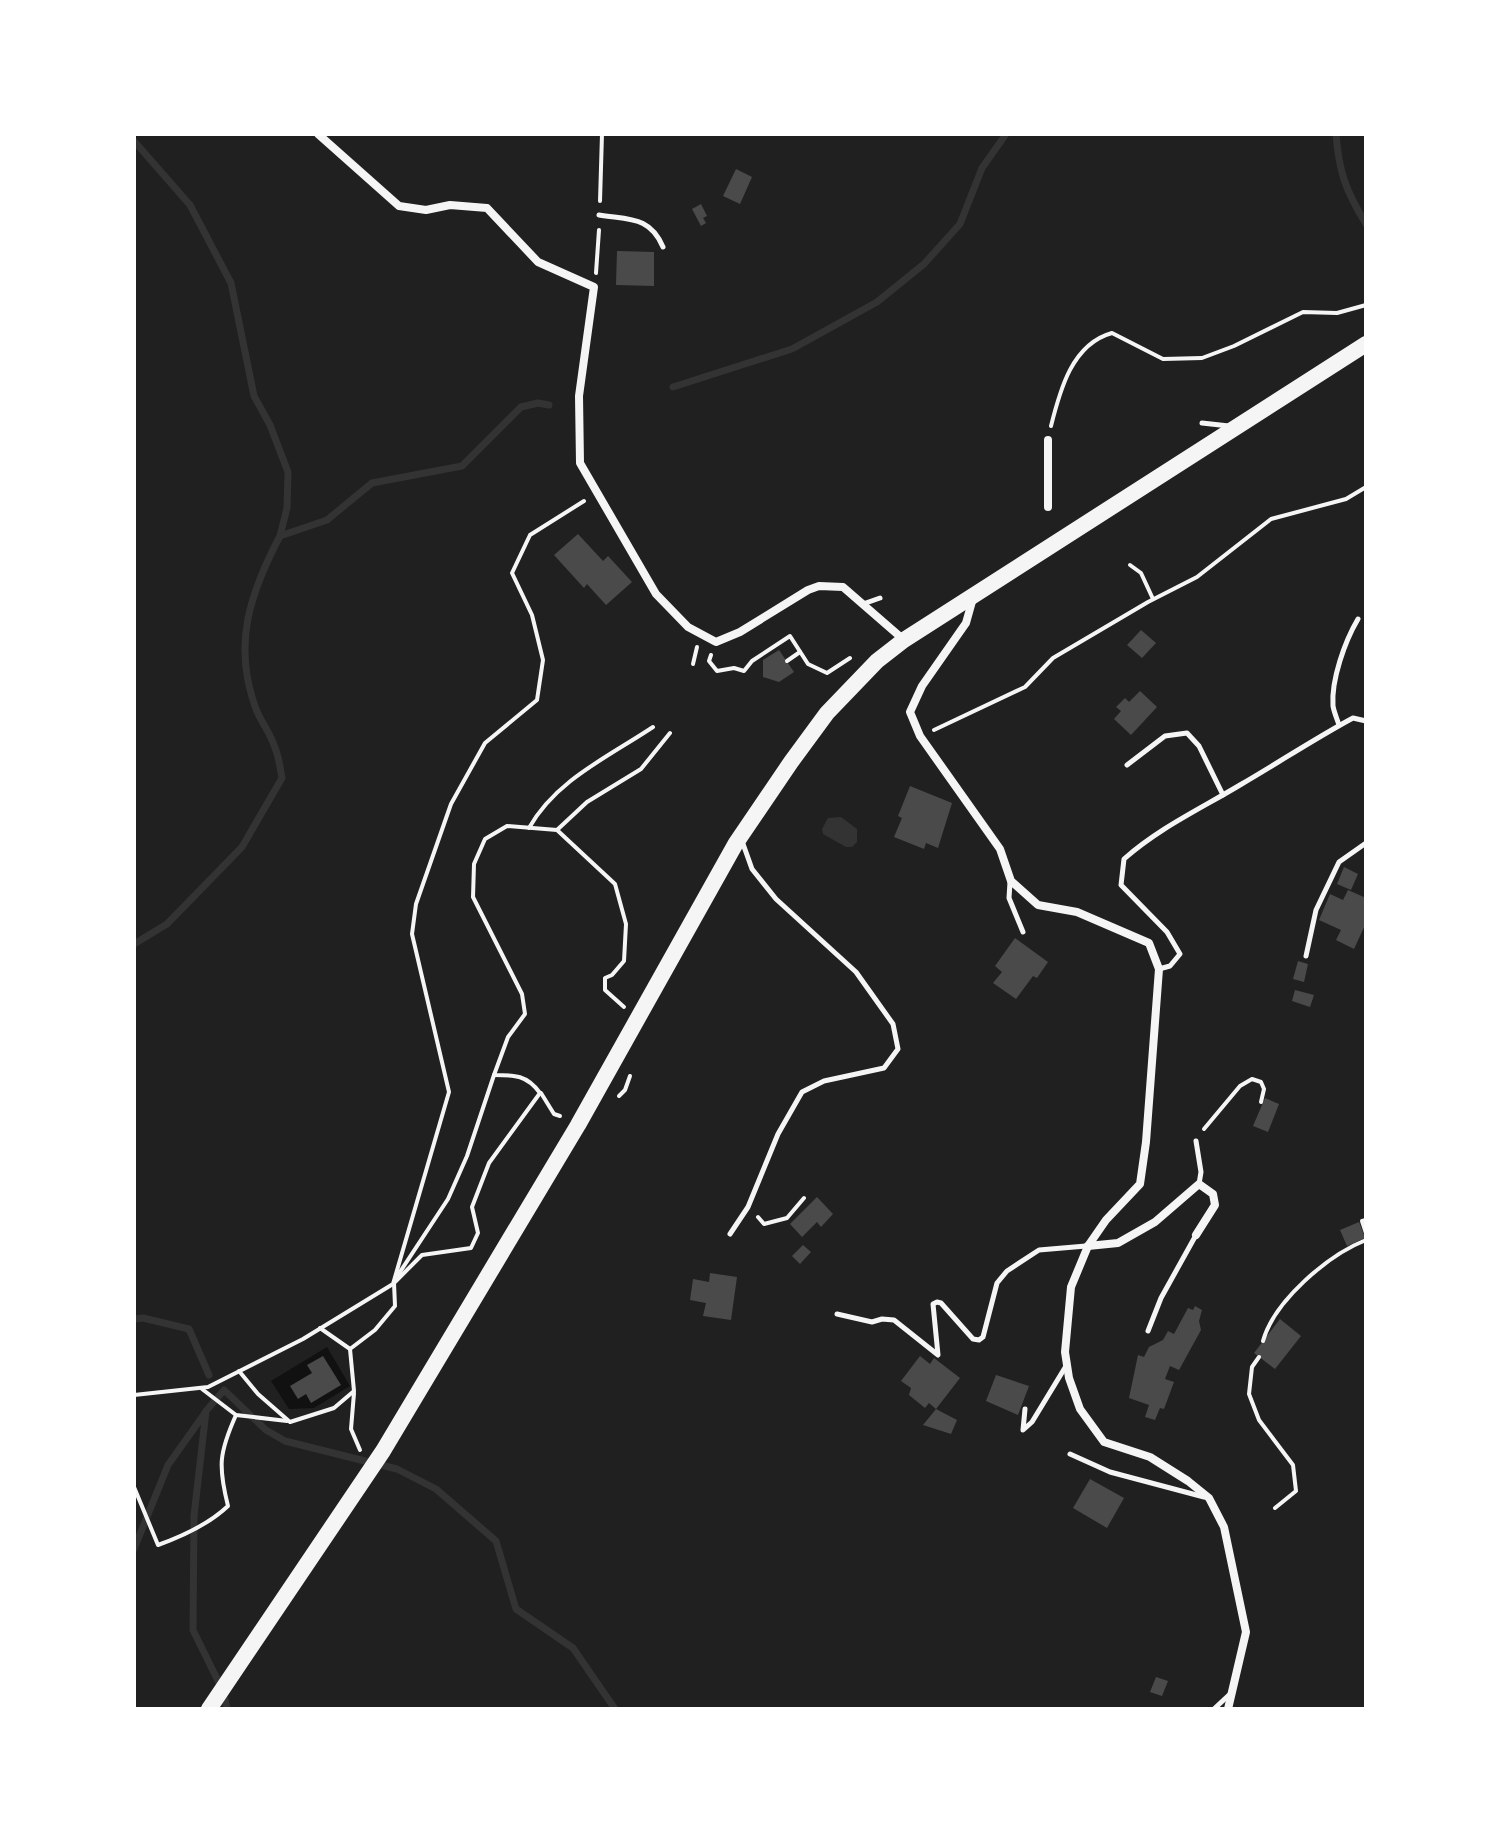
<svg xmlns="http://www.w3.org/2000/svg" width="1500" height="1843" viewBox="0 0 1500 1843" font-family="'Roboto Condensed',sans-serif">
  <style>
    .green { fill: #202020; fill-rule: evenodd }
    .water { fill: #333 }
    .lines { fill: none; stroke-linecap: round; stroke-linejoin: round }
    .stream { stroke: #333; stroke-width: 7 }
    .building { fill: #4a4a4a }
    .path { stroke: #f5f5f5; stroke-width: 4 }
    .service { stroke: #f5f5f5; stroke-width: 5 }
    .minor { stroke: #f5f5f5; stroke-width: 8 }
    .secondary { stroke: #f5f5f5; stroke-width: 16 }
  </style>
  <rect width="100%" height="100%" fill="#111"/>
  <path class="green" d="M134 134H1366V1709H134ZM327 1347 350 1386 314 1408 289 1409 271 1381Z"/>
  <polygon class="water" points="841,817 857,829 857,842 852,847 846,847 823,834 822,829 828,818"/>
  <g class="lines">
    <g class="stream">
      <path d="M1336 134C1339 173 1346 191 1366 224"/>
      <polyline points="134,141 190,205 231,283 254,396 270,425 288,472 287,508 280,536"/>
      <polyline points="673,387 792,349 877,302 924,264 960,224 982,168 1006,134"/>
      <path d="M134 944 167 924 242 847 282 778C280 768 279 757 275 748 271 734 261 722 256 709 232 645 250 593 280 536L327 520 372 483 462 466 521 407 538 403 549 405"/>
      <polyline points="134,1319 143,1318 189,1329 209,1375"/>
      <polyline points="134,1549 168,1465 205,1413"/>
      <polyline points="227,1709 223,1691 193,1630 194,1516 206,1411 224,1390 266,1430 285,1441 397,1469 436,1489 496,1541 516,1609 573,1648 615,1709"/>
    </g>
  </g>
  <g class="building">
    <polygon points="736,169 752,177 740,204 723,196"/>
    <polygon points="701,204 707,216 703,218 706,223 701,226 692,209"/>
    <polygon points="617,251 654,252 654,286 616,285"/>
    <polygon points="578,534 603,561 608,556 632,582 606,605 587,584 584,588 554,555"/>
    <polygon points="1141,630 1156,643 1142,658 1127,645"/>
    <polygon points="779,650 794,672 779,682 763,677 763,660"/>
    <polygon points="1140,691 1157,707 1131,735 1114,719 1121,711 1116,707 1125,698 1129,702"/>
    <polygon points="910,786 952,803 938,848 926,843 924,849 894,837 902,818 898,816"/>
    <polygon points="1344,867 1358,874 1351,890 1337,884"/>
    <polygon points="1348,890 1366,898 1366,923 1354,949 1336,940 1341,930 1319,920 1330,894 1343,900"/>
    <polygon points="1015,938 1048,962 1037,978 1033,976 1016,999 993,983 1002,972 995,966"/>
    <polygon points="1298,961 1308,964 1304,982 1293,979"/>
    <polygon points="1295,990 1314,995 1310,1007 1292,1001"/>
    <polygon points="1265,1098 1279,1104 1268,1132 1253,1126"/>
    <polygon points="817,1197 833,1214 821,1227 817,1222 802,1237 790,1224"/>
    <polygon points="1359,1222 1365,1238 1347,1246 1340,1230"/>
    <polygon points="803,1245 811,1252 800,1264 792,1256"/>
    <polygon points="710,1273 737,1277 731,1320 703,1316 706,1303 690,1300 693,1279 709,1282"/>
    <polygon points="1195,1306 1202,1310 1199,1321 1201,1330 1179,1370 1170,1366 1165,1379 1174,1382 1164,1409 1160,1408 1155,1420 1145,1417 1149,1405 1129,1398 1138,1355 1144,1357 1149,1347 1163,1340 1168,1331 1174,1334 1188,1308 1193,1310"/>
    <polygon points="1280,1319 1301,1336 1275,1369 1254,1353"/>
    <polygon points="323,1356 341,1385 311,1403 306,1394 298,1399 290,1386 312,1373 307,1365"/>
    <polygon points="920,1356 930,1364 934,1358 960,1378 936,1409 929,1403 925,1408 909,1395 911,1388 901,1381"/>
    <polygon points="996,1375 1029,1386 1018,1415 986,1401"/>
    <polygon points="936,1409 957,1420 951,1434 923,1425"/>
    <polygon points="1090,1479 1124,1498 1107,1528 1073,1508"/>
    <polygon points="1156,1677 1168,1681 1162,1696 1150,1692"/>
  </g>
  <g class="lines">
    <g class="path">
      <polyline points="600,201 602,134"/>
      <polyline points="596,273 599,230"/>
      <path d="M1051 426C1060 390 1072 344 1112 333L1163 359 1202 358 1234 346 1303 312 1337 313 1366 305"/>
      <polyline points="1130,565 1141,573 1153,599"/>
      <polyline points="711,655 709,661 717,671 734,668 744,671 752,661 790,636 808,664 827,673 850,658"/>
      <polyline points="787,661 800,652"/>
      <polyline points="693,664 697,647"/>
      <polyline points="934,730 1025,687 1053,658 1148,602 1197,577 1271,519 1346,499 1366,487"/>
      <path d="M529 828C556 780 608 757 653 727"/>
      <polyline points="557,830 615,884 626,924 624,961 612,975 605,978 605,990 624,1007"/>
      <polyline points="541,1093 554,1114 560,1116"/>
      <polyline points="619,1096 625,1090 630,1076"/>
      <polyline points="1204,1129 1240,1086 1252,1079 1261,1082 1264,1089 1261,1102"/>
      <polyline points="758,1217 764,1224 787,1218 804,1198"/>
      <polyline points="1366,1220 1362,1221 1366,1233"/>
      <polyline points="398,1275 448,1199 467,1156 494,1075"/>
      <path d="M395 1282 422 1255 471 1248 478 1233 472 1207 489 1163 540 1093C527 1075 515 1075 494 1075L508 1037 525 1014 522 994 473 897 474 864 485 839 507 826 557 830 587 802 641 769 670 733"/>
      <polyline points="320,1328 350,1349"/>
      <path d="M1263 1341C1274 1301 1328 1255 1366 1240"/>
      <polyline points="1259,1357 1252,1367 1249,1394 1259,1420 1293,1465 1296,1491 1275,1508"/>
      <polyline points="239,1371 258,1394 290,1422 334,1408 354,1391 350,1349 375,1330 395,1306 394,1283"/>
      <polyline points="202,1389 236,1415 287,1421"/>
      <polyline points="354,1393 351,1429 360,1450"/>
      <polyline points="134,1395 208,1387 303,1339 393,1284 449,1092 412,934 416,904 451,804 485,743 537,700 543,660 532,615 512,573 530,535 584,501"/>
      <path d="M134 1487 158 1545C183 1536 209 1524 228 1506 218 1466 219 1453 236 1415"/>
    </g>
    <g class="service">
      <path d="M599 215C629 220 650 216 663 247"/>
      <polyline points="1202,423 1229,426"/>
      <polyline points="863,604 880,598"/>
      <path d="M1339 725C1337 719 1334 712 1333 706 1331 680 1345 641 1358 619"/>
      <polyline points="1127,765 1165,736 1187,733 1199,746 1223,795"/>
      <polyline points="1010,882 1009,898 1023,932"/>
      <polyline points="1306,956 1316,910 1339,862 1366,843"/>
      <path d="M1159 969 1170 966 1180 954 1167 932 1121 885 1124 859C1159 828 1200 809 1240 785 1278 763 1314 739 1353 718L1366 721"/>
      <polyline points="1196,1141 1201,1172 1199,1184"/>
      <polyline points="730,1234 748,1207 778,1134 802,1092 824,1081 884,1068 898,1049 893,1024 856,972 776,899 752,869 742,841"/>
      <polyline points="837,1314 872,1322 882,1319 894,1320 938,1355 933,1304 937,1302 941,1303 973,1339 979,1340 983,1337 997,1283 1007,1271 1039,1250 1086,1246"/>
      <polyline points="1148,1331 1161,1298 1196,1235"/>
      <polyline points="1025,1409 1023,1430 1032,1422 1066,1366"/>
      <polyline points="1070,1454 1110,1472 1204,1497"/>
      <polyline points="1214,1709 1229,1695"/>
    </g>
    <g class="minor">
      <polyline points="318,134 399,206 426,210 450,205 487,208 538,262 594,287 579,396 580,463 656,594 688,627 716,642 740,632 808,590 819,586 843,587 904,640"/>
      <polyline points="1048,440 1048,507"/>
      <polyline points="973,598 966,623 922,686 910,712 920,736 1000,849 1011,881 1038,905 1077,912 1149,943 1159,969 1146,1142 1140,1184 1106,1220 1088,1246 1071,1287 1065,1352 1069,1378 1080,1409 1104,1442 1150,1457 1188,1481 1209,1498 1224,1527 1246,1632 1228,1709"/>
      <polyline points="1088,1246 1118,1243 1155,1222 1199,1184 1213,1194 1215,1205 1196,1235"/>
    </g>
    <polyline class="secondary" points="209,1709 383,1451 578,1125 736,843 791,762 827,713 877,661 904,640 1366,344"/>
  </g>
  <rect width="1500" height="1843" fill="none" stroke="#ffffff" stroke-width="272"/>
</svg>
